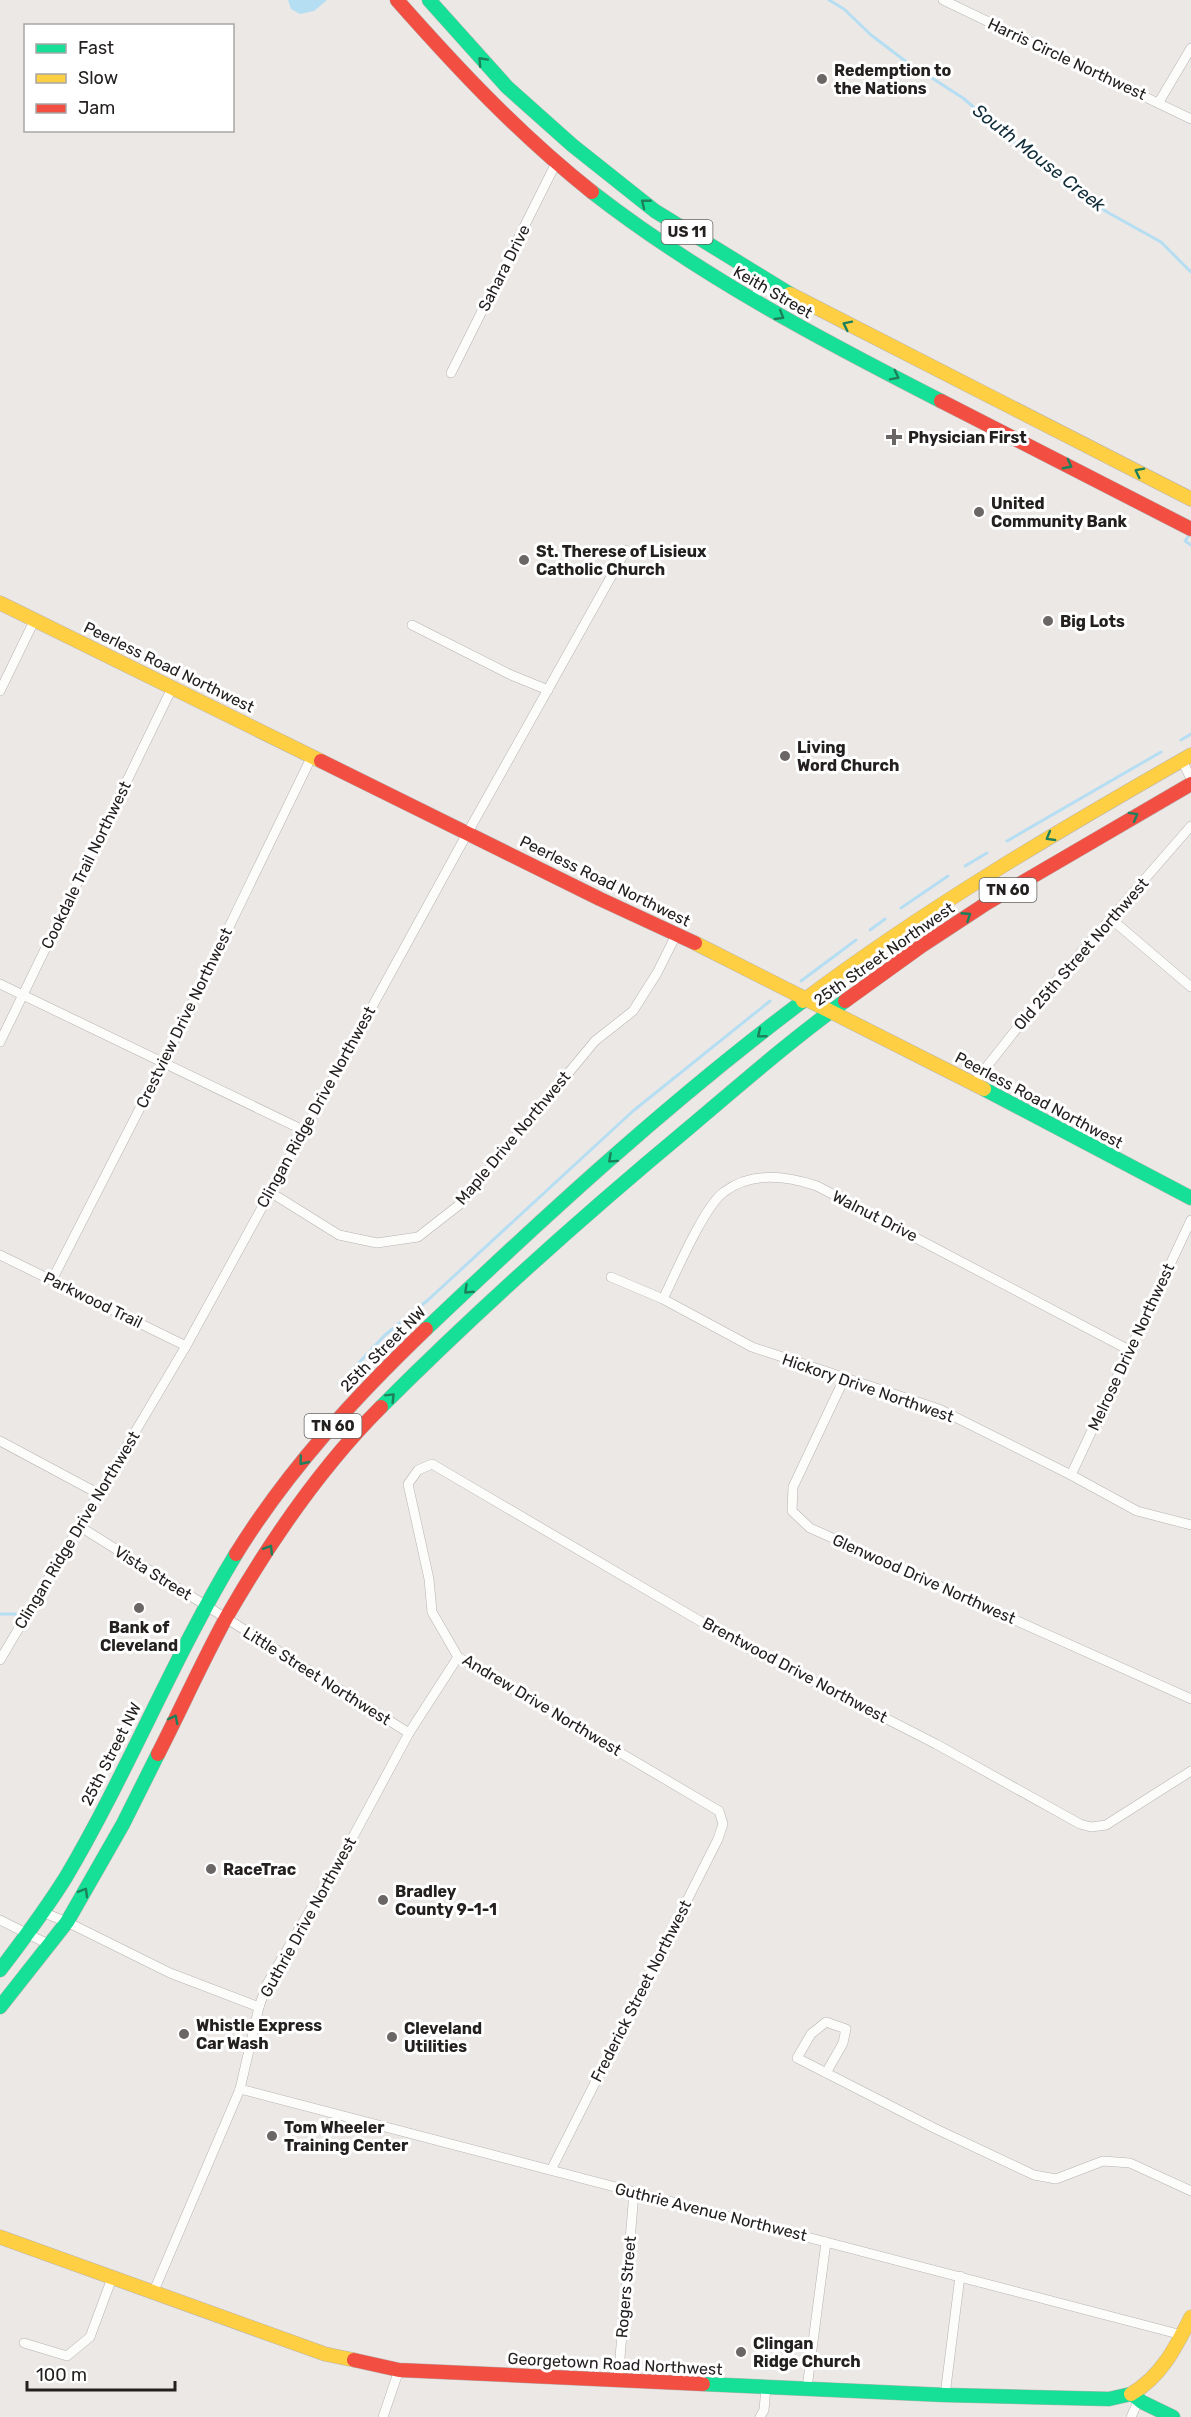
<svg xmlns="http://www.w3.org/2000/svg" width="1191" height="2417" viewBox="0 0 1191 2417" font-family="Rubik,sans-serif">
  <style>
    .water { fill: #b6def3 }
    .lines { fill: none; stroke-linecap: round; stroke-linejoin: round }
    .stream { stroke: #b6def3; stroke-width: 3 }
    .street-casing { stroke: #b6b3b2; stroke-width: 10 }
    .fast-casing { stroke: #b6b3b2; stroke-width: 15 }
    .slow-casing { stroke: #b6b3b2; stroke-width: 15 }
    .jam-casing { stroke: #b6b3b2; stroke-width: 15 }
    .street { stroke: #fcfcfb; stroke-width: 9 }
    .fast { stroke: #16e098; stroke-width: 14 }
    .slow { stroke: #ffcf43; stroke-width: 14 }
    .jam { stroke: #f24e42; stroke-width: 14 }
    .oneway { stroke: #1c805c }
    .poi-dot { fill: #696665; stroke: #fff; stroke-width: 2 }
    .labels { text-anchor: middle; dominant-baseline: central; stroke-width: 6; stroke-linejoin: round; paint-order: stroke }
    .shield { fill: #fff; stroke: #656362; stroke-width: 1.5 }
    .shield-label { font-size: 15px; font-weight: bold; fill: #23201f }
    .street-label { font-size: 16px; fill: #23201f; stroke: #fff }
    .poi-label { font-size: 16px; font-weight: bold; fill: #23201f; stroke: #fff; text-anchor: start }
    .water-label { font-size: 18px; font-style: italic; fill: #112d3a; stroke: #fff }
  </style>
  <rect width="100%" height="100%" fill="#ece8e6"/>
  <polygon class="water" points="288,0 327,0 314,11 300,14 291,9"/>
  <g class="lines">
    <g class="stream">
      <polyline points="829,0 844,9 871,35 904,60 963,98 1029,155 1107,212 1161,242 1191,272"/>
      <polyline points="1188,537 1185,541 1191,545"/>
      <polyline points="1181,740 1191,734"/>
      <polyline points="1007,841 1161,752"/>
      <polyline points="965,866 987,853"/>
      <polyline points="901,908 948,876"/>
      <polyline points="870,930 885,919"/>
      <polyline points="801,981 856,940"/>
      <polyline points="339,1384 385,1335 428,1300 633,1111 770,1001"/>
      <polyline points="0,1614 18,1614"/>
    </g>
    <g class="street-casing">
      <g id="street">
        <polyline points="943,0 1191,119"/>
        <polyline points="1159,102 1191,48"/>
        <polyline points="753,300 764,279"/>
        <polyline points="451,373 556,163"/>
        <polyline points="412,625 511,675 548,690"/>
        <polyline points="0,691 35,619"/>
        <polyline points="1182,760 1191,779"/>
        <polyline points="1110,918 1191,987"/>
        <polyline points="0,984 303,1130"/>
        <polyline points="0,1042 172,688"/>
        <polyline points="973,1084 1037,1003 1191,826"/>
        <polyline points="270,1192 339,1235 377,1243 418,1237 459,1205 595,1041 633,1011 657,973 677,933"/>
        <polyline points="0,1255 186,1346"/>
        <polyline points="611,1277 663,1299 752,1347 939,1409 1071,1475 1137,1511 1191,1525"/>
        <polyline points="52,1280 163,1063 312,756"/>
        <path d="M663 1299C675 1275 704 1206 724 1192 752 1171 786 1176 817 1186L1129 1350"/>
        <polyline points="844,1379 793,1487 792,1511 810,1528 1191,1699"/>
        <polyline points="0,1441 99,1494"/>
        <polyline points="1071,1475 1191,1220"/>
        <polyline points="79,1526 409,1733"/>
        <polyline points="0,1660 186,1346 468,832 626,550"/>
        <polyline points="42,1912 67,1922 170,1973 259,2007"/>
        <polyline points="0,1920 50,1945"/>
        <polyline points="826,2073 843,2043 846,2029 826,2022 811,2034 797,2058 934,2128 1034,2175 1056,2179 1103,2161 1130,2163 1191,2191"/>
        <polyline points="240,2089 1182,2335"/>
        <polyline points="551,2170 718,1839 723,1824 719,1811 458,1657 432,1612 429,1579 408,1484 418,1470 432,1464 734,1641 936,1744 1080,1824 1091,1827 1106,1825 1191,1771"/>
        <polyline points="153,2293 240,2089 259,2007 267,1984 354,1835 409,1733 458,1657"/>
        <polyline points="24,2343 67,2356 90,2337 112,2278"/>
        <polyline points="618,2381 634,2193"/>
        <polyline points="807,2388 826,2242"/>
        <polyline points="945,2395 960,2276"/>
        <polyline points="383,2417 399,2370"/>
        <polyline points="760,2417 764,2410 766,2387"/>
        <polyline points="1131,2417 1136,2406 1136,2398"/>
      </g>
    </g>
    <g class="fast-casing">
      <g id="fast">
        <polyline points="429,0 507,87 572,145 655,211 790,294"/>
        <path d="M592 192C700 276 820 339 941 401"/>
        <polyline points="984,1089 1191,1198"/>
        <path d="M426 1329C547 1214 670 1101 803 1001"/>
        <path d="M381 1407C479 1309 583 1216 690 1127 741 1084 791 1040 845 1001"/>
        <path d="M0 1970C23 1940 46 1909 66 1877 128 1772 173 1658 236 1554"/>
        <polyline points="0,2007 67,1922 123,1824 158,1754"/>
        <polyline points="703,2384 945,2395 1109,2399 1131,2394"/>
        <polyline points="1132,2394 1142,2402 1173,2417"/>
      </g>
    </g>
    <g class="slow-casing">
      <g id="slow">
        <polyline points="790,294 1191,499"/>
        <polyline points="0,603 321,761"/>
        <polyline points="695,943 984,1089"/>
        <path d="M803 1001C925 909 1058 831 1191 755"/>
        <polyline points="0,2237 325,2354 354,2360"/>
        <path d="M1131 2394C1161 2377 1176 2347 1191 2317"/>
      </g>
    </g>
    <g class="jam-casing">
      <g id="jam">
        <path d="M397 0C458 69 520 135 592 192"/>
        <polyline points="941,401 1191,529"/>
        <polyline points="321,761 600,899 695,943"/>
        <polyline points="845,1001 920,947 987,903 1191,784"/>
        <path d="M236 1554C288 1470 355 1397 426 1329"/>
        <path d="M158 1754C181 1709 202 1662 226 1618 269 1543 319 1469 381 1407"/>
        <polyline points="354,2360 399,2370 703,2384"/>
      </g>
    </g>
    <use href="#street" class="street"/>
    <use href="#fast" class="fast"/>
    <use href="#slow" class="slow"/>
    <use href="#jam" class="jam"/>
  </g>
  <defs><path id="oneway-chevron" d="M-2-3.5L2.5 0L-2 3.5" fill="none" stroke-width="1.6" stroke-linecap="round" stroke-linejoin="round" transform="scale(1.5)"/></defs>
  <g class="oneway">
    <use href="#oneway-chevron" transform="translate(482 61) rotate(-133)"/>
    <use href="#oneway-chevron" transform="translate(645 203) rotate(-142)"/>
    <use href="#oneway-chevron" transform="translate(780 316) rotate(31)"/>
    <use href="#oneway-chevron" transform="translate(847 325) rotate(-154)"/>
    <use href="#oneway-chevron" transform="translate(895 376) rotate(27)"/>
    <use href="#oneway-chevron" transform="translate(1068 465) rotate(28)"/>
    <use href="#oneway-chevron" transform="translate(1139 472) rotate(-153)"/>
    <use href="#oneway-chevron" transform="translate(1134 816) rotate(-29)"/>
    <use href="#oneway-chevron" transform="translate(1050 837) rotate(150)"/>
    <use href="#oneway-chevron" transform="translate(967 916) rotate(-33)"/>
    <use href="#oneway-chevron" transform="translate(761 1034) rotate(141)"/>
    <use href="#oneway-chevron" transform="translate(612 1159) rotate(138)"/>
    <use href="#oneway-chevron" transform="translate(468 1290) rotate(137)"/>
    <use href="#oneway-chevron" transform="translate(391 1397) rotate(-45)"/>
    <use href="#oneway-chevron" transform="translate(303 1461) rotate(129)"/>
    <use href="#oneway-chevron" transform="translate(269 1549) rotate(-58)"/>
    <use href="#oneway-chevron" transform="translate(174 1719) rotate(-63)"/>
    <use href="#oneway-chevron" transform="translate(84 1892) rotate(-60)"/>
  </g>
  <g class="poi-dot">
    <circle cx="822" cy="79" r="6"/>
    <path d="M891 428h6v6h6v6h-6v6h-6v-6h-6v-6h6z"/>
    <circle cx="979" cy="512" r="6"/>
    <circle cx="524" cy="560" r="6"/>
    <circle cx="1048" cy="621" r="6"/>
    <circle cx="785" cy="756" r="6"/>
    <circle cx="139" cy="1608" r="6"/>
    <circle cx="211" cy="1869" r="6"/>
    <circle cx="383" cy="1900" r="6"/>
    <circle cx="184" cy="2034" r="6"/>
    <circle cx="392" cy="2037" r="6"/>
    <circle cx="272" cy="2136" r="6"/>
    <circle cx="741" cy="2352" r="6"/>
  </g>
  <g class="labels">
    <g class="shield">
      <rect x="661.5" y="220" width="51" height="24" rx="4.5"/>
      <rect x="979.5" y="878" width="57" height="24" rx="4.5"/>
      <rect x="304.5" y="1414" width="57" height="24" rx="4.5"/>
    </g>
    <g class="shield-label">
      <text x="687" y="232">US 11</text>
      <text x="1008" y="890">TN 60</text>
      <text x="333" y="1426">TN 60</text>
    </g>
    <g class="street-label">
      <text transform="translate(1067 59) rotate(25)">Harris Circle Northwest</text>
      <text transform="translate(504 268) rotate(-63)">Sahara Drive</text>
      <text transform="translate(773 292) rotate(30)">Keith Street</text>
      <text transform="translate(169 667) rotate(26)">Peerless Road Northwest</text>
      <text transform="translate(86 865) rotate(-64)">Cookdale Trail Northwest</text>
      <text transform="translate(605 881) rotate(26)">Peerless Road Northwest</text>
      <text transform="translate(884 954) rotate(-35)">25th Street Northwest</text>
      <text transform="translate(1081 954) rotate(-49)">Old 25th Street Northwest</text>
      <text transform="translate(184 1018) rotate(-64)">Crestview Drive Northwest</text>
      <text transform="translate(1039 1100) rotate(28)">Peerless Road Northwest</text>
      <text transform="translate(316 1107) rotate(-61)">Clingan Ridge Drive Northwest</text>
      <text transform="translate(513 1138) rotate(-50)">Maple Drive Northwest</text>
      <text transform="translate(875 1216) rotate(27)">Walnut Drive</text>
      <text transform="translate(93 1300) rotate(26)">Parkwood Trail</text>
      <text transform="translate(1131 1347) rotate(-65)">Melrose Drive Northwest</text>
      <text transform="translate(383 1349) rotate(-45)">25th Street NW</text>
      <text transform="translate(868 1388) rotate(19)">Hickory Drive Northwest</text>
      <text transform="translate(77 1530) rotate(-59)">Clingan Ridge Drive Northwest</text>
      <text transform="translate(153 1573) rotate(32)">Vista Street</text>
      <text transform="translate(924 1579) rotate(24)">Glenwood Drive Northwest</text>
      <text transform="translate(795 1670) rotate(28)">Brentwood Drive Northwest</text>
      <text transform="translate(317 1676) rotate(32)">Little Street Northwest</text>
      <text transform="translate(542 1705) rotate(31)">Andrew Drive Northwest</text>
      <text transform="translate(111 1754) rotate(-63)">25th Street NW</text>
      <text transform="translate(308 1917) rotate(-61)">Guthrie Drive Northwest</text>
      <text transform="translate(641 1991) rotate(-63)">Frederick Street Northwest</text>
      <text transform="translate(711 2212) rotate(14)">Guthrie Avenue Northwest</text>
      <text transform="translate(626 2287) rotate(-85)">Rogers Street</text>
      <text transform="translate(615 2364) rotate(3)">Georgetown Road Northwest</text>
    </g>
    <g class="poi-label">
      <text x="834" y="70">Redemption to<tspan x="834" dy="18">the Nations</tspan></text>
      <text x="908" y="437">Physician First</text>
      <text x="991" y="503">United<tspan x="991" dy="18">Community Bank</tspan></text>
      <text x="536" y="551">St. Therese of Lisieux<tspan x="536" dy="18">Catholic Church</tspan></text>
      <text x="1060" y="621">Big Lots</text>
      <text x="797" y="747">Living<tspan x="797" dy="18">Word Church</tspan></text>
      <text x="139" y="1627" text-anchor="middle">Bank of<tspan x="139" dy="18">Cleveland</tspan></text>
      <text x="223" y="1869">RaceTrac</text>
      <text x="395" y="1891">Bradley<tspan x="395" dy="18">County 9-1-1</tspan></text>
      <text x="196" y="2025">Whistle Express<tspan x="196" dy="18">Car Wash</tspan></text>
      <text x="404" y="2028">Cleveland<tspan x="404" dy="18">Utilities</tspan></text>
      <text x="284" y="2127">Tom Wheeler<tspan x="284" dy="18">Training Center</tspan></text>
      <text x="753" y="2343">Clingan<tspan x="753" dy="18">Ridge Church</tspan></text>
    </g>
    <g class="water-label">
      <text transform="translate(1039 158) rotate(38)">South Mouse Creek</text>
    </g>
  </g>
  <rect x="24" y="24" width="210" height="108" fill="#ffffff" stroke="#a7a6a5" stroke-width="1.5"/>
  <rect x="36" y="44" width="30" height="9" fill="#16e098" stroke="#a7a6a5" stroke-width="1.5"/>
  <text x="78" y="54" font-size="18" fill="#23201f">Fast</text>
  <rect x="36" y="74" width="30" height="9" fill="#ffcf43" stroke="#a7a6a5" stroke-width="1.5"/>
  <text x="78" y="84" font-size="18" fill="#23201f">Slow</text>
  <rect x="36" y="104" width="30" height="9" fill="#f24e42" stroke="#a7a6a5" stroke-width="1.5"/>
  <text x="78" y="114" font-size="18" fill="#23201f">Jam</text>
  <path d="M27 2381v9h148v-9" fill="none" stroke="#23201f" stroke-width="3"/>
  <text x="36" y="2381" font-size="18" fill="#23201f" stroke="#ffffff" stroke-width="4.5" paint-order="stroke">100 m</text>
</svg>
